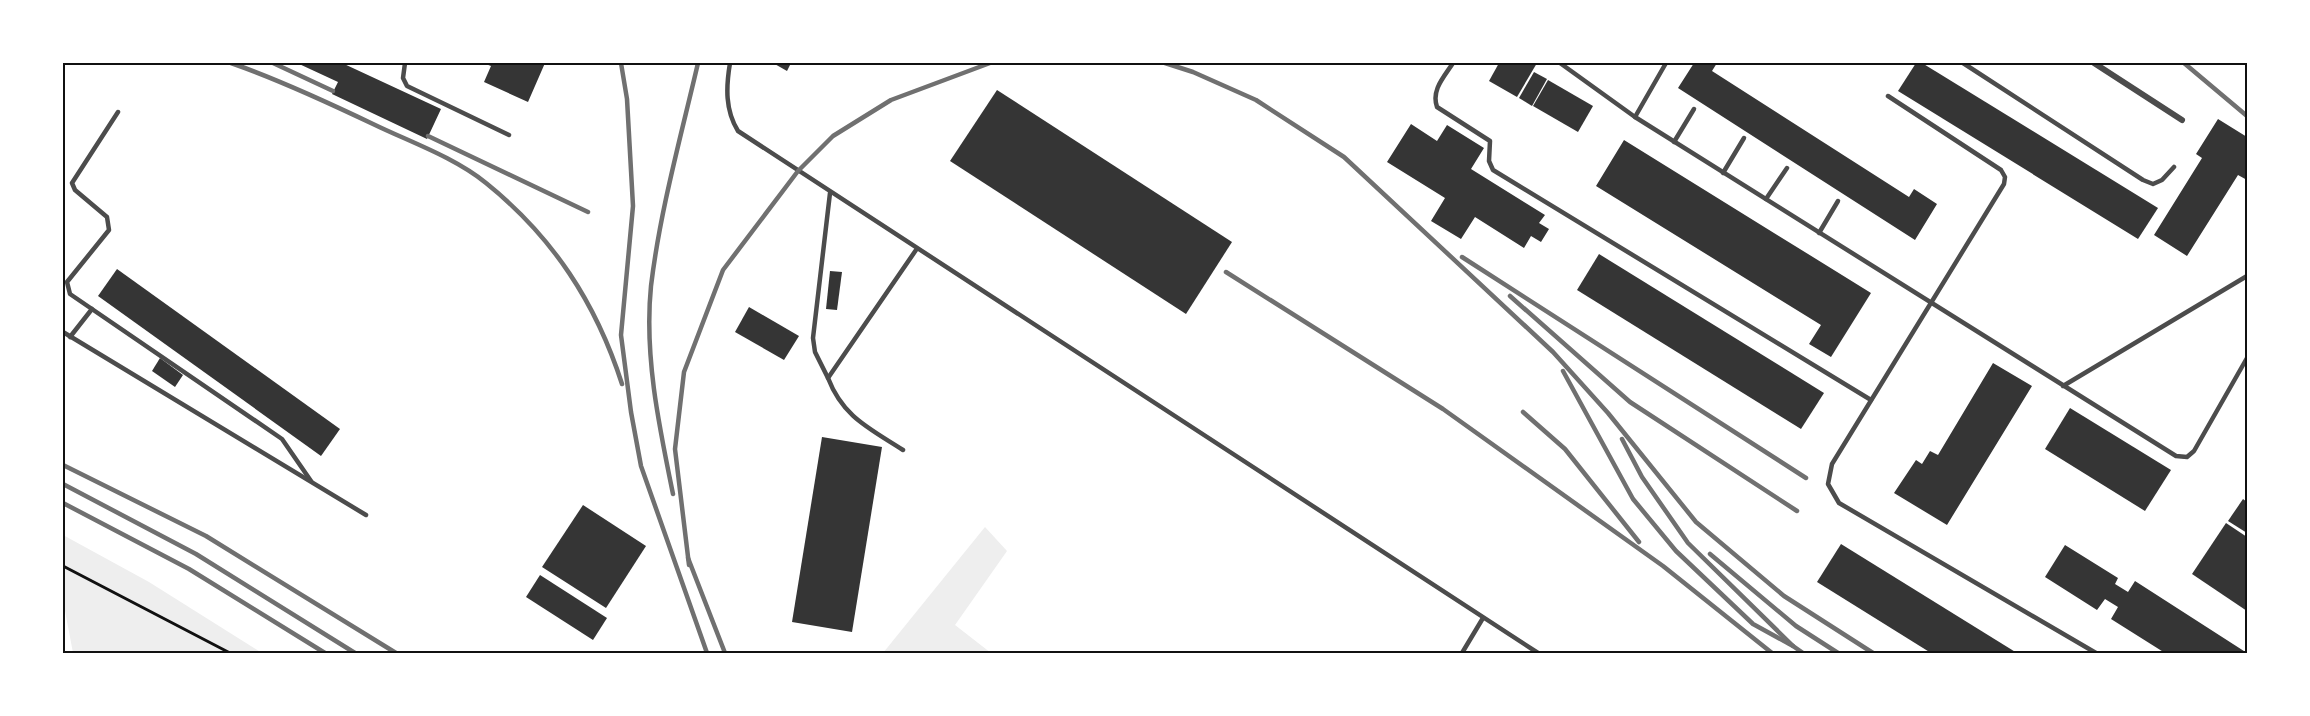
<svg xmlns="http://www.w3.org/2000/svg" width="2310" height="716" viewBox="0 0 2310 716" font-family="Arial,sans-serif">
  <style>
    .green { fill: #eee }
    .building { fill: #353535 }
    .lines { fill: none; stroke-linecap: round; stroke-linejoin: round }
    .path { stroke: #111; stroke-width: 3 }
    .service { stroke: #4c4c4c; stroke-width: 4.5 }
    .minor { stroke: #4c4c4c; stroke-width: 6 }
    .rail { stroke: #707070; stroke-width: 4.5 }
    .neatline { fill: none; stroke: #111; stroke-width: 2 }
  </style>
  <rect width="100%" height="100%" fill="#fff"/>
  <g class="green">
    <polygon points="985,527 1007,551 955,625 991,653 883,653"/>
    <polygon points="63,535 149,582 262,653 73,653 63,600"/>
  </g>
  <g class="building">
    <polygon points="297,63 342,63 441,109 427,139 332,94 338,82"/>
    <polygon points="483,63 545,63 528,102 484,82 491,66"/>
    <polygon points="773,63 791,63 787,71"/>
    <polygon points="1499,63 1537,63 1517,97 1489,81"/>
    <polygon points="1694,63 1717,63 1712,71 1909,197 1914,189 1937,204 1915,240 1678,88"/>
    <polygon points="1916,63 1922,63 2158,208 2138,239 1898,91"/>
    <polygon points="1534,72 1547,79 1532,106 1519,98"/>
    <polygon points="1548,80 1593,106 1578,132 1533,106"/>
    <polygon points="997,90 1232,242 1186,314 950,161"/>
    <polygon points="2218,119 2247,137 2247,180 2238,175 2187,256 2154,235 2202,158 2196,154"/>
    <polygon points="1411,124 1437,141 1447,125 1484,148 1471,169 1545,215 1539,223 1549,229 1541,242 1531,236 1524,248 1475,217 1461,239 1431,221 1445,198 1387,162"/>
    <polygon points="1624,140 1871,293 1831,357 1809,344 1821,325 1596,186"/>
    <polygon points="1599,254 1824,393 1801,429 1577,290"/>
    <polygon points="117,269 340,429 321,456 98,296"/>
    <polygon points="830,271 842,272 837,310 826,309"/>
    <polygon points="749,307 799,336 784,360 735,332"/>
    <polygon points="160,358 183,375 175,387 152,371"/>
    <polygon points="1993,363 2032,386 1947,525 1894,493 1916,460 1922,464 1930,451 1938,455"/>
    <polygon points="2070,408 2171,470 2145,511 2045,449"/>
    <polygon points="822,437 882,447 852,632 792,622"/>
    <polygon points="2243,499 2247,502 2247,533 2228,521"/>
    <polygon points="583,505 646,546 606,608 542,567"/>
    <polygon points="2226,523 2247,537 2247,611 2192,574"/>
    <polygon points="1841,544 2017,653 1931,653 1817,582"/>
    <polygon points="2065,545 2118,578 2115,584 2128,592 2135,581 2247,653 2165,653 2111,619 2118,607 2105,599 2097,610 2045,577"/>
    <polygon points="540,575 607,618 593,640 526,597"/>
  </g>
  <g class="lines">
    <polyline class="path" points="63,566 230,653"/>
    <g class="service">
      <polyline points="405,63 403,78 407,86 509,135"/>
      <path d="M730 63C726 87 725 110 738 131L1538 653"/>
      <path d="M1453 63C1444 77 1431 90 1437 107L1490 141 1489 161 1493 170 1871 400"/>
      <polyline points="1560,63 1635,117 2176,456 2187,457 2194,451 2247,358"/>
      <polyline points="1963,63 2143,180 2153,184 2162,180 2174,167"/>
      <polyline points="1888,96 2001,170 2005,177 2004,184 1832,464 1828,484 1839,503 2096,653"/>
      <polyline points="118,112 72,183 75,190 107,217 109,230 67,282 70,294 282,439 311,481"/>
      <polyline points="1635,117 1666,63"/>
      <polyline points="1674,142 1694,109"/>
      <polyline points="1723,173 1744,138"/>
      <polyline points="1766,199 1787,168"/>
      <polyline points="1819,233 1838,201"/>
      <polyline points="63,332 366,515"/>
      <polyline points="70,337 92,309"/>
      <polyline points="828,378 815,352 813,338 830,193"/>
      <polyline points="2063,386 2247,276"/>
      <path d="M903 450C869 428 843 417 828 378L916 250"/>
      <polyline points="1462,653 1483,618"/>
    </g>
    <polyline class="minor" points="2094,63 2182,120"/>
    <g class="rail">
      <path d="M231 63C280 80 327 102 373 124 410 142 454 157 486 183 553 237 596 303 622 384"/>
      <polyline points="273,63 333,91"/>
      <polyline points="621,63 627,99 633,206 621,335 631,412 641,466 707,653"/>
      <polyline points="1165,63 1193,72 1256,100 1344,157 1553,352 1608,413 1696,522 1784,596 1873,653"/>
      <polyline points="2184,63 2247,116"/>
      <polyline points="428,136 588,212"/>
      <polyline points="1462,257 1806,478"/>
      <polyline points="1226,272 1443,409 1663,566 1772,653"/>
      <polyline points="1510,296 1630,402 1797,511"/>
      <polyline points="1563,371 1633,499 1676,551 1753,624 1793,646"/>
      <polyline points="1523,412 1565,449 1639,542"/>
      <polyline points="1622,439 1642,477 1688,543 1793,646 1803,653"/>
      <polyline points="63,465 206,536 396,653"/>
      <polyline points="63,484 196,554 355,653"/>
      <path d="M673 494C659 426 644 355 651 286 660 211 681 136 698 63"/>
      <polyline points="63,503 189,569 325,653"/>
      <polyline points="1710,554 1796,626 1838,653"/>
      <polyline points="688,558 725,653"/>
      <polyline points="689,565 675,449 684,372 723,270 798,171 833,136 891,100 990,63"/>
    </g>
  </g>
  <rect width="2310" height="716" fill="none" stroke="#ffffff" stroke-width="129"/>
  <rect x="64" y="64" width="2182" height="588" class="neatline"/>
</svg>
